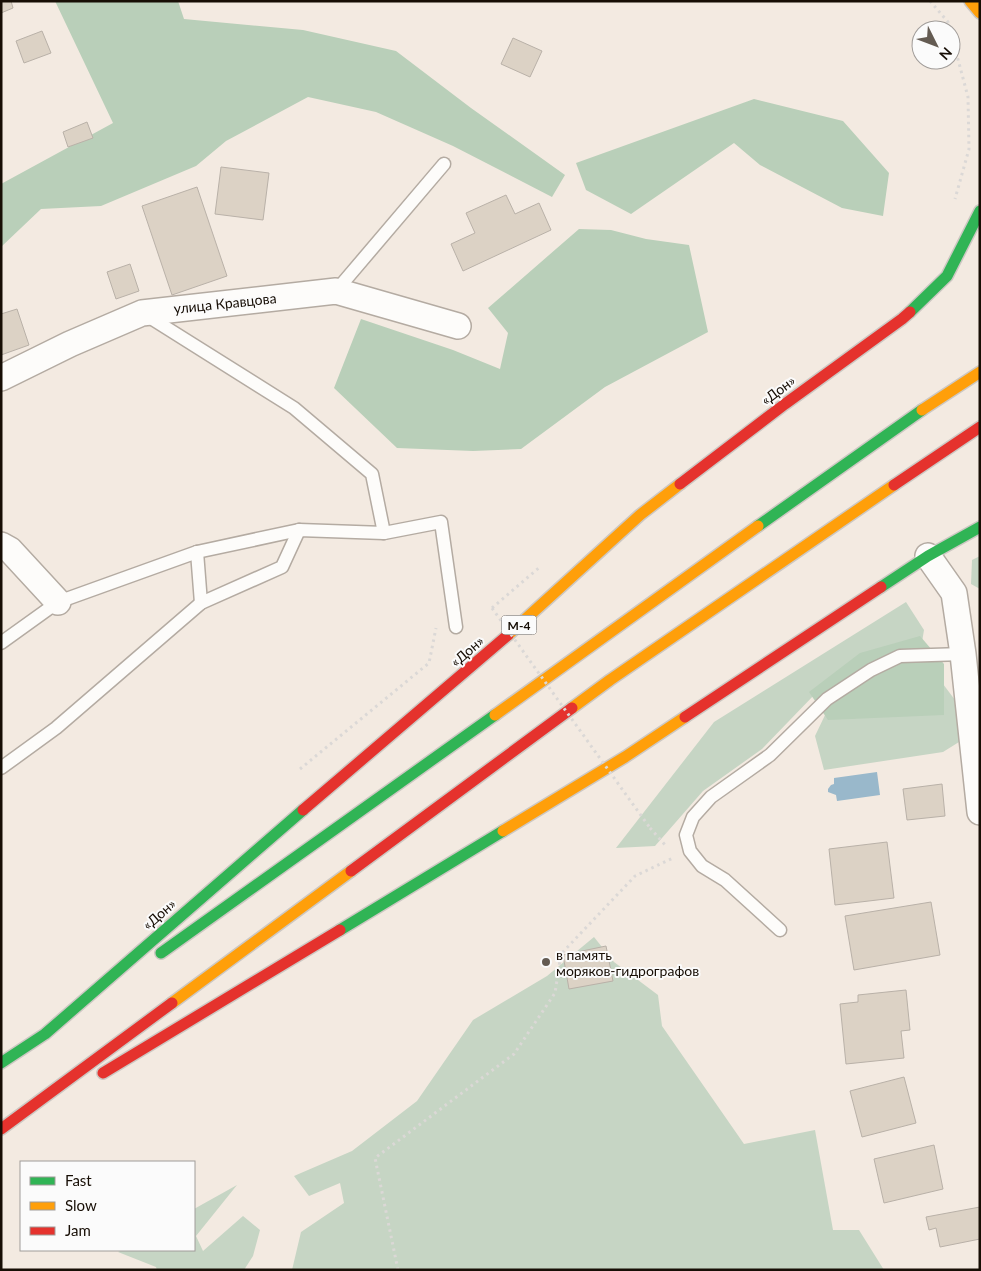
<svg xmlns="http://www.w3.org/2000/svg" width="981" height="1271" viewBox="0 0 981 1271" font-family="Lato,sans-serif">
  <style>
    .green { fill: #c6d5c4 }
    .forest { fill: #b9cfb9 }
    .water { fill: #99b8cb }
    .building { fill: #dcd2c5; stroke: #b9b1a8 }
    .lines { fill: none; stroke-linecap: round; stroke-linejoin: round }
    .lane-casing { stroke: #b4aba2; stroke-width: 15 }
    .street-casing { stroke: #b4aba2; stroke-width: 28 }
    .fast-casing { stroke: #cdc8c3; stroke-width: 14 }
    .slow-casing { stroke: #cdc8c3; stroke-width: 14 }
    .jam-casing { stroke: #cdc8c3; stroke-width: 14 }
    .path { stroke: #dbd8d6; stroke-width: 3; stroke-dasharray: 2.5 4; stroke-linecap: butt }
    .lane { stroke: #fdfcfa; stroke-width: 12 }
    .street { stroke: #fdfcfa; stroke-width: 25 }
    .fast { stroke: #30b455; stroke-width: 11 }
    .slow { stroke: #ff9f0a; stroke-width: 11 }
    .jam { stroke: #e5322d; stroke-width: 11 }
    .path-bridge { stroke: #dbd8d6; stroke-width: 3; stroke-dasharray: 2.5 4; stroke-linecap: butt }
    .poi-dot { fill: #645b52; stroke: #fbfbfb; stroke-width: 2 }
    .labels { text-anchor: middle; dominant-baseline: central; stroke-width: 4; stroke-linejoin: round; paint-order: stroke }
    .shield { fill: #fbfbfb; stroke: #5b554f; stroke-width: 1 }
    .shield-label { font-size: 12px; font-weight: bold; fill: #170e05 }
    .street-label { font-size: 14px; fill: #170e05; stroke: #fbfbfb }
    .poi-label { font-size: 14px; fill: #170e05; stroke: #fbfbfb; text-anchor: start }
  </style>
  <rect width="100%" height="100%" fill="#f3eae1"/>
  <g class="green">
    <polygon points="980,556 980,589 971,584 972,560"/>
    <polygon points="906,602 924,630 917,672 940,680 958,704 959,742 943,752 824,770 815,736 826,713 816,693 762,749 703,791 655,846 616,848 714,722"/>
    <polygon points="594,937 614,962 658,995 662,1026 744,1144 815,1130 833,1230 859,1230 884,1270 292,1270 301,1232 344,1203 340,1183 309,1196 294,1176 352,1151 417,1101 473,1020 547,976"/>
    <polygon points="237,1185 196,1236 203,1251 243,1216 260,1230 253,1256 244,1270 157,1270 156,1267 118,1252 122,1250 194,1250 194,1209"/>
  </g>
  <g class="forest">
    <polygon points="55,1 178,1 184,19 303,30 396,51 471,108 565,175 552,197 453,146 376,112 308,97 226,141 196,166 101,206 41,209 1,247 1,184 113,123"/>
    <polygon points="754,99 843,121 889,173 883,216 842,208 760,165 734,143 631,214 586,190 576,163"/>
    <polygon points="579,229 611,230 646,239 689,245 708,332 605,387 521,449 473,451 397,448 334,388 361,319 453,350 500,369 508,333 488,308"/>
    <polygon points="920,636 944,664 944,715 828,720 809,692 860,653"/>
  </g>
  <polygon class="water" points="877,772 880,795 837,801 836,795 828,792 828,789 831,785 834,784 834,778"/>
  <g class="building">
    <polygon points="1,1 11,1 13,8 1,13"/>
    <polygon points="42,31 51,53 24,63 16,41"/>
    <polygon points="513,38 542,51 530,77 501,64"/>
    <polygon points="87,122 93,138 68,147 63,132"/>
    <polygon points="221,167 269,173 263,220 215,214"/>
    <polygon points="197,187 227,276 172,295 142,206"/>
    <polygon points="506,195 515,214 539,203 551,230 463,271 451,244 475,233 466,213"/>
    <polygon points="130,264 139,291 116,299 107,272"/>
    <polygon points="17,309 29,345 1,355 1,314"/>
    <polygon points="942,784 945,816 907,820 903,789"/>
    <polygon points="887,842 894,898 835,905 829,849"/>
    <polygon points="931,902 940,955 854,970 845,916"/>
    <polygon points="606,946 613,981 569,989 563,955"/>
    <polygon points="906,990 910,1030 901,1031 904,1058 846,1064 840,1004 858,1002 858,995"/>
    <polygon points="904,1077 916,1123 862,1137 850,1091"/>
    <polygon points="934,1145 943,1189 884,1203 874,1159"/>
    <polygon points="980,1207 980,1239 940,1247 936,1228 929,1230 926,1217"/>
  </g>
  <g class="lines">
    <g class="lane-casing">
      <g id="lane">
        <polyline points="336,291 444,164"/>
        <polyline points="146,315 294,408 372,474 384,533"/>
        <polyline points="197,552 201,603"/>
        <polyline points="1,643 58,602 197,552 299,530 384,533 441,522 456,627"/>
        <polyline points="1,768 56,728 201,603 282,567 299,530"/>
        <polyline points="780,930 725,880 702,866 690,851 686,835 693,817 711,797 770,755 827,699 871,670 900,656 963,654"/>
      </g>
    </g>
    <g class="street-casing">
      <g id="street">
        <polyline points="1,378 70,344 142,313 336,291 458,326"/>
        <polyline points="1,545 10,550 58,602"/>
        <polyline points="928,556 954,593 963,654 980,812"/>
      </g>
    </g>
    <g class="fast-casing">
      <g id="fast">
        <polyline points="910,312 947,276 980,211"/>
        <polyline points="758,526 922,410"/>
        <polyline points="881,587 928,556 980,527"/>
        <polyline points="340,930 503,831"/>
        <polyline points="161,953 495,715"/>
        <polyline points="1,1063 45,1034 303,810"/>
      </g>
    </g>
    <g class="slow-casing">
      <g id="slow">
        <polyline points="970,1 980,13"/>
        <polyline points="922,410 980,372"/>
        <polyline points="508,635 640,515 680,484"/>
        <polyline points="572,708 610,680 894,485"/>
        <polyline points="495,715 758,526"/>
        <polyline points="503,831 625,757 685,717"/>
        <polyline points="172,1003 351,871"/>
      </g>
    </g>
    <g class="jam-casing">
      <g id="jam">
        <polyline points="680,484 785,404 902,319 910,312"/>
        <polyline points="894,485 980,427"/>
        <polyline points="685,717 881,587"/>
        <polyline points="303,810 508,635"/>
        <polyline points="351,871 572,708"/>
        <polyline points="103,1073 340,930"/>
        <polyline points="1,1129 172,1003"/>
      </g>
    </g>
    <g class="path">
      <polyline points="930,1 948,22 950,30"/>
      <polyline points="951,33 968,97 969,149 955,199"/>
      <polyline points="492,608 541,566"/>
      <polyline points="300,769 429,663 436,628"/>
      <polyline points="650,828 666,846"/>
      <polyline points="398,1270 375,1158 514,1054 555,993 561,954 635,876 673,858"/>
    </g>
    <use href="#lane" class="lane"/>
    <use href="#street" class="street"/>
    <use href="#fast" class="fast"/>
    <use href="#slow" class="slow"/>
    <use href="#jam" class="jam"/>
    <polyline class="path-bridge" points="492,608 650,828"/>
  </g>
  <circle class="poi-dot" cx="546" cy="962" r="5"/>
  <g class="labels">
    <rect class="shield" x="501.5" y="615.5" width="35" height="19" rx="4"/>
    <g class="shield-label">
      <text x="519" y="625">М-4</text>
    </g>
    <g class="street-label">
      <text transform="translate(225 303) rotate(-6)">улица Кравцова</text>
      <text transform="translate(778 390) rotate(-37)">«Дон»</text>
      <text transform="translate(467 651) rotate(-41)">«Дон»</text>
      <text transform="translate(159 914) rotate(-41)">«Дон»</text>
    </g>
    <g class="poi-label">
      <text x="556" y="954">в память<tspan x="556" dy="16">моряков-гидрографов</tspan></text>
    </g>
  </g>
  <rect width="981" height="1271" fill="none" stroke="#170e05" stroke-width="5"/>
  <rect x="20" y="1161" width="175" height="90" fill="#fbfbfb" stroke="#a09c99"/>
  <rect x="30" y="1177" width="25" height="8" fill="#30b455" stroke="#a09c99"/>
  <text x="65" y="1186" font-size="15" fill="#170e05">Fast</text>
  <rect x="30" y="1202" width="25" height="8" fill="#ff9f0a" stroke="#a09c99"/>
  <text x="65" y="1211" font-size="15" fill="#170e05">Slow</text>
  <rect x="30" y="1227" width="25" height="8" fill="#e5322d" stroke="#a09c99"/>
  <text x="65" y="1236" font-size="15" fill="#170e05">Jam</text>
  <g transform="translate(936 45) rotate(132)"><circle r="24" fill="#fbfbfb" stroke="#a09c99"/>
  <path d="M0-4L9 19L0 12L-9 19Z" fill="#645b52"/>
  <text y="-8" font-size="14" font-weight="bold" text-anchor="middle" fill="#170e05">N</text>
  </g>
</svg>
